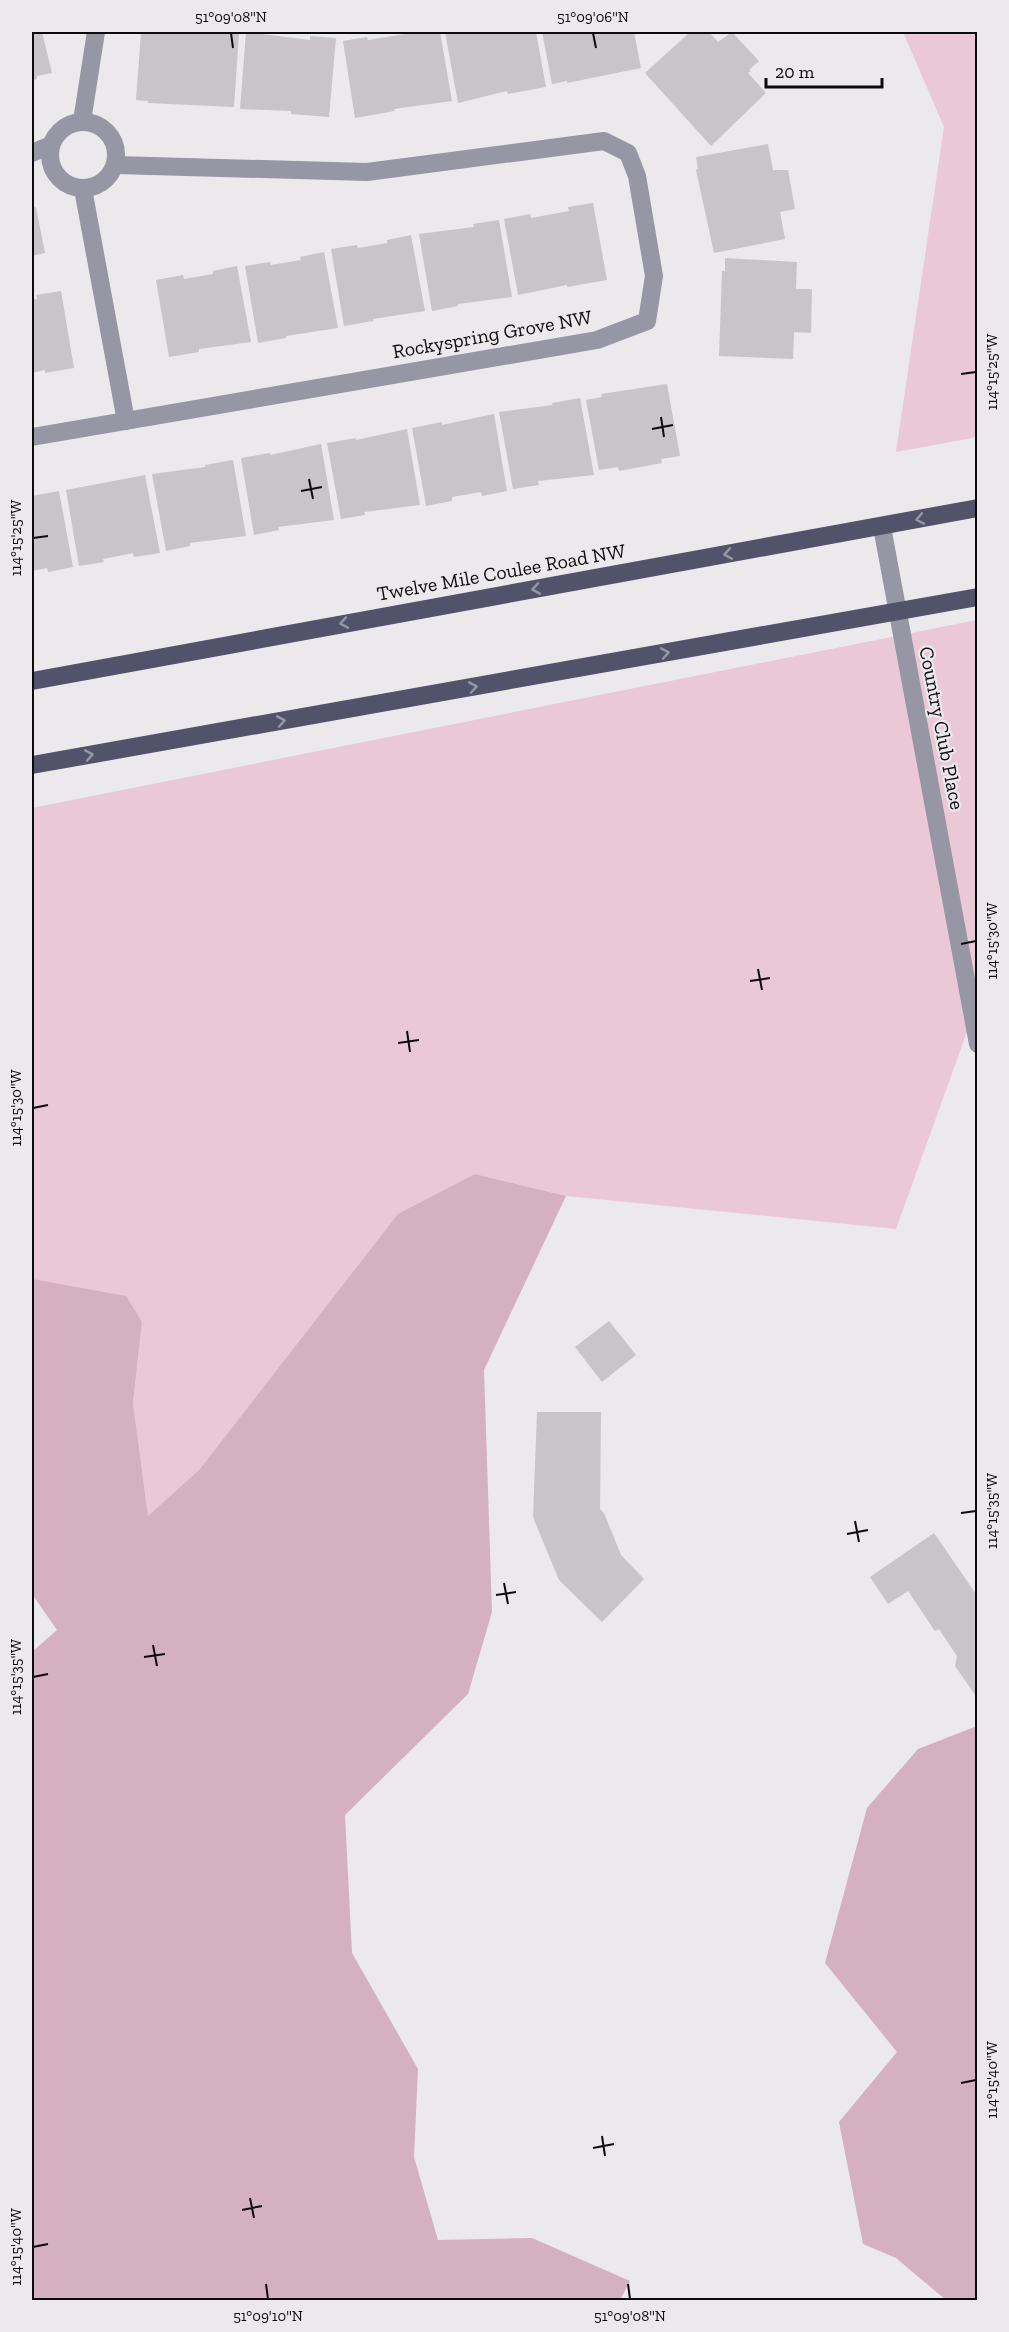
<svg xmlns="http://www.w3.org/2000/svg" width="1009" height="2332" viewBox="0 0 1009 2332" font-family="'Zilla Slab',serif">
  <style>
    .green { fill: #eac8d5 }
    .forest { fill: #d5b0be }
    .building { fill: #c8c4c7 }
    .lines { fill: none; stroke-linecap: round; stroke-linejoin: round }
    .minor { stroke: #9696a5; stroke-width: 18 }
    .major { stroke: #52526a; stroke-width: 18 }
    .oneway { stroke: #9796a4 }
    .ticks { fill: none; stroke: #0c0b0c; stroke-width: 2 }
    .labels { text-anchor: middle; dominant-baseline: central; stroke-width: 4.5; stroke-linejoin: round; paint-order: stroke }
    .street-label { font-size: 20px; fill: #0c0b0c; stroke: #ebe9ec }
    .neatline { fill: none; stroke: #0c0b0c; stroke-width: 2 }
    .ticks-label { font-size: 15px; text-anchor: middle; fill: #0c0b0c }
  </style>
  <rect width="100%" height="100%" fill="#ebe9ec"/>
  <g class="green">
    <polygon points="903,32 977,32 978,437 896,452 944,127"/>
    <polygon points="977,620 977,1004 896,1229 566,1196 475,1174 200,1469 148,1516 133,1403 142,1322 32,1279 32,808"/>
  </g>
  <g class="forest">
    <polygon points="475,1174 566,1196 484,1370 492,1612 468,1694 345,1815 352,1953 418,2069 414,2157 438,2240 532,2238 630,2281 620,2300 32,2300 32,1652 57,1630 32,1594 32,1279 126,1296 142,1322 133,1403 148,1516 200,1469 398,1214"/>
    <polygon points="977,1726 977,2300 946,2300 896,2258 863,2244 839,2122 897,2052 825,1963 867,1808 918,1749"/>
  </g>
  <g class="building">
    <polygon points="32,32 42,32 52,73 37,76 37,79 32,80"/>
    <polygon points="141,32 211,32 239,34 234,107 148,103 148,101 136,100"/>
    <polygon points="246,32 310,40 310,36 336,38 329,117 291,114 291,111 240,109"/>
    <polygon points="417,32 440,32 452,101 394,109 395,111 355,118 343,41 367,37 368,40"/>
    <polygon points="445,32 536,32 546,87 508,94 507,91 458,103"/>
    <polygon points="542,32 634,32 641,68 567,83 567,81 552,84"/>
    <polygon points="690,32 709,32 718,42 732,32 759,61 749,70 751,71 748,73 766,93 711,146 645,73"/>
    <polygon points="768,144 773,170 788,170 795,209 780,212 785,239 714,253 696,170 698,169 696,157"/>
    <polygon points="593,203 607,280 567,287 567,285 518,295 504,219 530,214 531,218 569,211 568,207"/>
    <polygon points="36,207 45,253 32,256 32,208"/>
    <polygon points="499,220 512,297 458,304 458,306 432,311 419,234 474,227 473,224"/>
    <polygon points="411,235 425,311 373,319 373,321 344,326 331,249 357,245 358,248 387,243 387,240"/>
    <polygon points="324,252 338,328 286,336 286,338 258,343 245,266 270,262 271,265 301,260 300,257"/>
    <polygon points="725,258 797,262 796,289 812,289 811,333 794,332 793,359 719,356 722,271 725,271"/>
    <polygon points="237,266 251,342 199,349 199,352 169,357 156,280 183,275 184,279 213,274 213,271"/>
    <polygon points="61,291 74,368 45,373 45,370 32,373 32,300 37,299 36,295"/>
    <polygon points="667,384 680,456 661,459 662,463 619,471 618,467 599,470 586,400 602,397 601,394"/>
    <polygon points="580,398 594,475 538,481 539,485 513,489 499,412 553,405 552,403"/>
    <polygon points="494,414 507,491 482,496 481,492 452,497 452,501 426,506 412,428 442,422 442,425"/>
    <polygon points="407,429 420,505 364,512 365,515 341,519 327,443 356,438 356,440"/>
    <polygon points="321,444 334,520 278,527 279,530 254,535 241,458 270,453 270,455"/>
    <polygon points="233,460 246,536 190,543 190,546 166,551 152,474 205,467 205,465"/>
    <polygon points="145,475 160,553 134,557 133,553 103,559 104,562 79,566 66,490"/>
    <polygon points="59,491 73,567 48,572 47,568 32,571 32,496"/>
    <polygon points="609,1321 636,1355 602,1382 575,1347"/>
    <polygon points="537,1412 601,1412 600,1509 604,1513 621,1555 644,1579 602,1622 559,1580 533,1517"/>
    <polygon points="934,1533 978,1597 978,1699 955,1666 957,1656 939,1629 935,1631 908,1591 888,1604 870,1577"/>
  </g>
  <g class="lines">
    <g class="minor">
      <polyline points="82,121 96,32"/>
      <circle cx="83" cy="155" r="33"/>
      <polyline points="32,153 51,145"/>
      <polyline points="83,189 126,421"/>
      <polyline points="32,437 597,340 647,321 654,276 637,176 628,153 604,141 367,172 116,165"/>
      <polyline points="882,527 978,1044"/>
    </g>
    <g class="major">
      <polyline points="32,681 978,508"/>
      <polyline points="32,765 978,597"/>
    </g>
  </g>
  <defs><path id="oneway-chevron" d="M-2-3.5L2.5 0L-2 3.5" fill="none" stroke-width="1.6" stroke-linecap="round" stroke-linejoin="round" transform="scale(1.5)"/></defs>
  <g class="oneway">
    <use href="#oneway-chevron" transform="translate(920 519) rotate(169)"/>
    <use href="#oneway-chevron" transform="translate(728 554) rotate(170)"/>
    <use href="#oneway-chevron" transform="translate(536 589) rotate(170)"/>
    <use href="#oneway-chevron" transform="translate(344 623) rotate(170)"/>
    <use href="#oneway-chevron" transform="translate(665 653) rotate(-10)"/>
    <use href="#oneway-chevron" transform="translate(473 687) rotate(-10)"/>
    <use href="#oneway-chevron" transform="translate(281 721) rotate(-10)"/>
    <use href="#oneway-chevron" transform="translate(89 755) rotate(-10)"/>
  </g>
  <path class="ticks" d="M231 33 233 48M593 33 596 48M961 374 976 372M661 417 664 437M652 429 673 425M309 479 313 499M301 491 322 487M33 538 48 536M961 944 976 941M758 969 762 990M750 981 770 978M407 1031 410 1052M398 1043 419 1040M33 1108 48 1105M961 1513 976 1511M855 1521 859 1542M847 1534 868 1530M504 1583 508 1604M496 1595 516 1592M153 1645 157 1666M144 1657 165 1654M33 1677 48 1674M961 2083 976 2080M602 2136 605 2156M593 2148 614 2144M250 2198 254 2218M242 2210 262 2206M33 2247 48 2244M266 2284 268 2299M628 2284 630 2299"/>
  <g class="labels">
    <g class="street-label">
      <text transform="translate(492 334) rotate(-10)">Rockyspring Grove NW</text>
      <text transform="translate(501 572) rotate(-10)">Twelve Mile Coulee Road NW</text>
      <text transform="translate(942 728) rotate(79)">Country Club Place</text>
    </g>
  </g>
  <rect width="1009" height="2332" fill="none" stroke="#ebe9ec" stroke-width="66"/>
  <path d="M766 78v9h116v-9" fill="none" stroke="#0c0b0c" stroke-width="3"/>
  <text x="775" y="78" font-size="18" fill="#0c0b0c" stroke="#ebe9ec" stroke-width="4.5" paint-order="stroke">20 m</text>
  <rect x="33" y="33" width="943" height="2266" class="neatline"/>
  <g class="ticks-label">
    <text x="231" y="22">51°09'08"N</text>
    <text x="593" y="22">51°09'06"N</text>
    <text transform="translate(992 372) rotate(-90)" y="5">114°15'25"W</text>
    <text transform="translate(16 538) rotate(-90)" y="5">114°15'25"W</text>
    <text transform="translate(992 941) rotate(-90)" y="5">114°15'30"W</text>
    <text transform="translate(16 1108) rotate(-90)" y="5">114°15'30"W</text>
    <text transform="translate(992 1511) rotate(-90)" y="5">114°15'35"W</text>
    <text transform="translate(16 1677) rotate(-90)" y="5">114°15'35"W</text>
    <text transform="translate(992 2080) rotate(-90)" y="5">114°15'40"W</text>
    <text transform="translate(16 2247) rotate(-90)" y="5">114°15'40"W</text>
    <text x="268" y="2321">51°09'10"N</text>
    <text x="630" y="2321">51°09'08"N</text>
  </g>
</svg>
